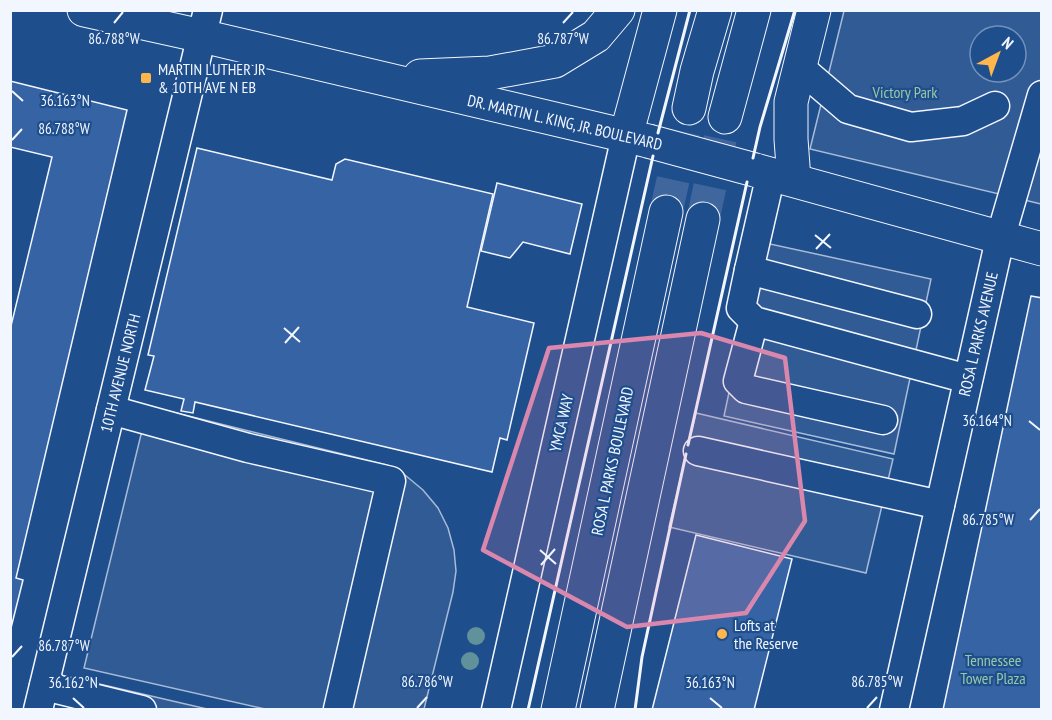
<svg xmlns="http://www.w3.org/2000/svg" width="1052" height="720" viewBox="0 0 1052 720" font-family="'PT Sans Narrow',sans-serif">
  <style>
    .built { fill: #305b95; stroke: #a8bbd7; stroke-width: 1.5; fill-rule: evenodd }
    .building { fill: #3563a3; stroke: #f2f6ff; stroke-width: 1.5 }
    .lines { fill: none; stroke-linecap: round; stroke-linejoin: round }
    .major-tunnel { stroke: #3f679d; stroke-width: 33; stroke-dasharray: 33 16; stroke-linecap: butt }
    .minor-casing { stroke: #f2f6ff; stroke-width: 31 }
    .major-casing { stroke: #f2f6ff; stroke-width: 35 }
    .minor { stroke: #1f4e8c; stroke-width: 28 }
    .major { stroke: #1f4e8c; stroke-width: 33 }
    .major-bridge-casing { stroke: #f2f6ff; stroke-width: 35; stroke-linecap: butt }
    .major-bridge { stroke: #1f4e8c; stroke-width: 33 }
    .wall { stroke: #f2f6ff; stroke-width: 3 }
    .tree { fill: #61919a }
    .marked { fill: #da87ad; fill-opacity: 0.2; stroke: #da87ad; stroke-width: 4.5; stroke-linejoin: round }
    .ticks { fill: none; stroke: #f2f6ff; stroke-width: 2 }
    .poi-dot { fill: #ffb74d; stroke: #1f4e8c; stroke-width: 2 }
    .labels { text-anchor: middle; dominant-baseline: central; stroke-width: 4.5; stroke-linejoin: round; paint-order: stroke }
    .poi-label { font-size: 16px; fill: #f2f6ff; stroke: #1f4e8c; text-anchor: start }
    .park-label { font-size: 16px; fill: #97c8a6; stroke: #1f4e8c }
    .street-label { font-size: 16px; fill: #f2f6ff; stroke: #1f4e8c }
    .ticks-label { font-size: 15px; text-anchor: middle; fill: #f2f6ff; stroke: #1f4e8c; stroke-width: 4.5; stroke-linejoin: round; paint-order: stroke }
  </style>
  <rect width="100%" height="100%" fill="#1f4e8c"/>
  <g class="built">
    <path d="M844 11H1041V204L810 149ZM980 36H1016V72H980Z"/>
    <polygon points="761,242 931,279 894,454 724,416"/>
    <polygon points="148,406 387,465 405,475 423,490 438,508 448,528 454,550 456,571 453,592 424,709 265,709 84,668"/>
    <polygon points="696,413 893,459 866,573 669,527"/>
    <polygon points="82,680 207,709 75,710"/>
  </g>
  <g class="building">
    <polygon points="10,81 127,110 16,578 23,580 10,632 10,330 52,157 10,147"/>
    <polygon points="197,148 332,180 336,164 345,159 493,194 467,307 534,323 507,440 500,438 492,472 195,402 193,413 181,411 184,399 145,390 154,356 148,355"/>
    <polygon points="497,183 582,204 570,254 523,242 510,258 481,251"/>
    <polygon points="1031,296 1042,298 1042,710 943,710"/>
    <polygon points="696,535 792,559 754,710 652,710"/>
  </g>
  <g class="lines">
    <g class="major-tunnel">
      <polyline points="666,212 689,108"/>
      <polyline points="703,219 725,117"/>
    </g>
    <g class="minor-casing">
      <g id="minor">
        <polyline points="799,67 848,109 911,127 963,121 995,106"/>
        <polyline points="771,174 749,270 917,314"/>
        <polyline points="749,270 741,308 754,321 968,379"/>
        <polyline points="754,321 738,381 746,389 883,420"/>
        <polyline points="111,410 248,448 391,481 338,709"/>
        <polyline points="698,451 940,505"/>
        <polyline points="44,686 142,710"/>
        <polyline points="38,710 208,10"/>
        <polyline points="496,710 626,136"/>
        <polyline points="894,710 1000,239 1042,95"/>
      </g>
    </g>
    <g class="major-casing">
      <g id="major">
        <polyline points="84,10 202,36 648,141"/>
        <polyline points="420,76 490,73 555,61 596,36 618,10"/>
        <polyline points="689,108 697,71 715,10"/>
        <polyline points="725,117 754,10"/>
        <polyline points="626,136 660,10"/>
        <polyline points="755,170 1042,249"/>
        <polyline points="794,180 791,139 791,102 814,10"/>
        <polyline points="558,710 666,212"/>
        <polyline points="597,710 703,219"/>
      </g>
    </g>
    <use href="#minor" class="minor"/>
    <use href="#major" class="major"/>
    <g class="major-bridge-casing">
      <polyline id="major-bridge" points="648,141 755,170"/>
    </g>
    <use href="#major-bridge" class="major-bridge"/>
    <g class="wall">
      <polyline points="658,133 690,10"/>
      <polyline points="753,158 760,127 795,10"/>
      <polyline points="688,445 747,182"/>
      <polyline points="528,710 653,156"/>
      <polyline points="635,710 642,657 686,454"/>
    </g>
  </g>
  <g class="tree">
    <circle cx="476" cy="636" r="9"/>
    <circle cx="470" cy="661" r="9"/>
  </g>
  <path class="marked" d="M701 333 785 358 805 521 746 613 627 627 483 550 549 348Z"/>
  <path class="ticks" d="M114 23 123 12M563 23 573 12M12 91 23 101M12 140 22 129M815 235 831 248M816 249 830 234M284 328 300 342M285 343 299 327M1029 421 1040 430M1030 520 1040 509M540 550 556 564M541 565 555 549M12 657 22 646M73 698 84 708M710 698 722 708M417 708 427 697M867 708 877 697"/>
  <g class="poi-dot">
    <rect x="140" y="72" width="12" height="12" rx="3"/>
    <circle cx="722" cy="634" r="6"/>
  </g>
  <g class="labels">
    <g class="poi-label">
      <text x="158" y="69">MARTIN LUTHER JR<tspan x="158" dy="18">&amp; 10TH AVE N EB</tspan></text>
      <text x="734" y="625">Lofts at<tspan x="734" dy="18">the Reserve</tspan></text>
    </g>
    <g class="park-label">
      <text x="905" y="92">Victory Park</text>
      <text x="993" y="660">Tennessee<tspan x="993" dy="18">Tower Plaza</tspan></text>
    </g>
    <g class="street-label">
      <text transform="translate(565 122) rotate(13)">DR. MARTIN L. KING, JR. BOULEVARD</text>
      <text transform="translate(978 334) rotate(-77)">ROSA L PARKS AVENUE</text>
      <text transform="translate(120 373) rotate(-76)">10TH AVENUE NORTH</text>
      <text transform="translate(561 423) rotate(-77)">YMCA WAY</text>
      <text transform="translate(612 461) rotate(-78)">ROSA L PARKS BOULEVARD</text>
    </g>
  </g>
  <g class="ticks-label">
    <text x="114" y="44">86.788°W</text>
    <text x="563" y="44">86.787°W</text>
    <text x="65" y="106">36.163°N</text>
    <text x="64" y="134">86.788°W</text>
    <text x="987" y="426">36.164°N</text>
    <text x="988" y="525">86.785°W</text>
    <text x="64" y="651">86.787°W</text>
    <text x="427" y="687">86.786°W</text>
    <text x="877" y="687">86.785°W</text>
    <text x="73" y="688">36.162°N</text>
    <text x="710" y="688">36.163°N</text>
  </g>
  <rect width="1052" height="720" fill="none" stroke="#f2f6ff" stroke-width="24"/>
  <g transform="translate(998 54) rotate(41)"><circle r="28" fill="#1f4e8c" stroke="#7391ba" stroke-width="1.5"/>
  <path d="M0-4.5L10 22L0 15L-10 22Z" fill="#ffb74d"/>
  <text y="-9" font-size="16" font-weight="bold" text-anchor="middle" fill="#f2f6ff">N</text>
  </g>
</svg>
